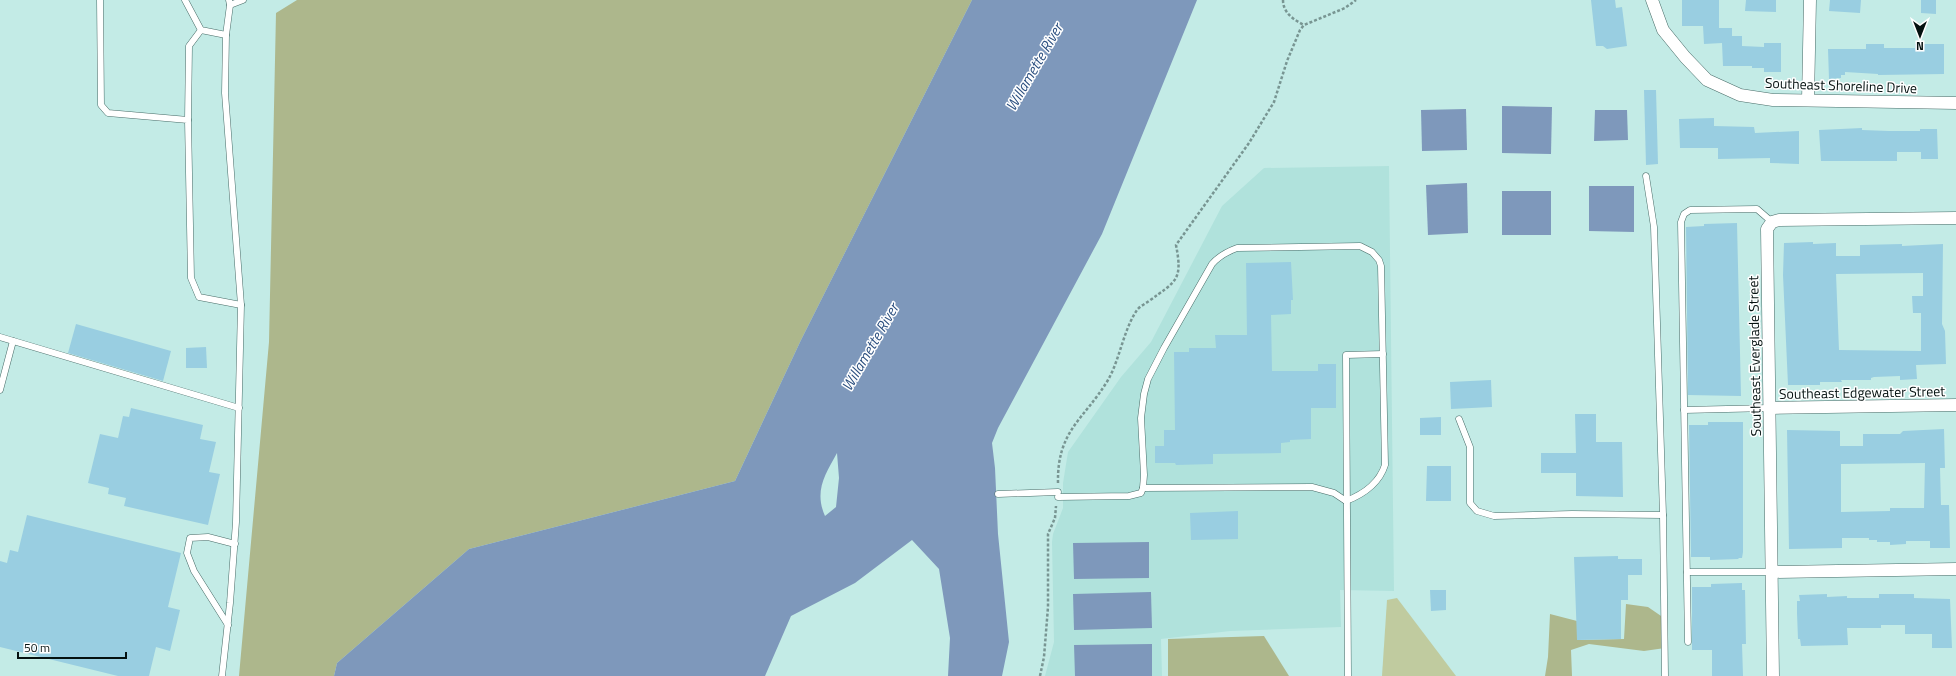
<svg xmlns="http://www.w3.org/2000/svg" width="1956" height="676" viewBox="0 0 1956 676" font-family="'Titillium Web',sans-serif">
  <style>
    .built { fill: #b0e2dc }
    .green { fill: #c0cb9f }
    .forest { fill: #adb78c }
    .water { fill: #7e98bb; fill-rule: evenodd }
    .building { fill: #99cee1; fill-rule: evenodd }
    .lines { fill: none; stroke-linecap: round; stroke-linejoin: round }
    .lane-casing { stroke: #486c68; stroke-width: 7 }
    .street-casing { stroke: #486c68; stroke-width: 13 }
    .path { stroke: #789592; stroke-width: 2.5; stroke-dasharray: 3 2; stroke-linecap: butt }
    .lane { stroke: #fff; stroke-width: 6 }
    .street { stroke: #fff; stroke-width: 12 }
    .labels { text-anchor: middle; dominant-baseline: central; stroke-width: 3; stroke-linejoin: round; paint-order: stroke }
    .street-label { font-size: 14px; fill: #041110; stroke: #fff }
    .water-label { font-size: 15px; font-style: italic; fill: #2c5080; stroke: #fff }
  </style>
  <rect width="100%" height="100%" fill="#c3ebe6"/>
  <polygon class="built" points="1389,166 1394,591 1340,590 1341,627 1230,631 1161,639 1162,676 1045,676 1054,642 1052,542 1053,534 1063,508 1063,483 1068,452 1121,377 1151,342 1222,206 1264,168"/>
  <polygon class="green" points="1397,598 1456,676 1382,676 1387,600"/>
  <g class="forest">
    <polygon points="297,0 972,0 801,340 735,481 469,549 337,663 334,676 239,676 269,342 276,13"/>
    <polygon points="1626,604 1648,607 1664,618 1665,648 1644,651 1589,644 1571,650 1572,676 1545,676 1548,657 1550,614 1577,621 1577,640 1624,639"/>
    <polygon points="1264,636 1289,676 1168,676 1168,639"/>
  </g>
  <g class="water">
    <path d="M972 0H1197L1102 234 998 428 992 443 995 468 998 534 1009 642 1002 676H948L950 638 939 569 912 540 855 583 791 616 765 676H334L337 663 469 549 735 481 801 340ZM837 453 839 478 836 507 825 516C814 491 825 475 837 453Z"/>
    <polygon points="1502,106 1552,107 1551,154 1502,153"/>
    <polygon points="1466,109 1467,150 1422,151 1421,110"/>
    <polygon points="1595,110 1627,110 1628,140 1594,141"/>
    <polygon points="1467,183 1468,233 1428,235 1426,185"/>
    <polygon points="1589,186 1634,186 1634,232 1589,231"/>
    <rect x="1502" y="191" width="49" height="44"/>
    <polygon points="1149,542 1149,578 1074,579 1073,543"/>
    <polygon points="1151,592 1152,628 1074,630 1073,594"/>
    <polygon points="1152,644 1152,676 1075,676 1074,645"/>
  </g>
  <g class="building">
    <polygon points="1591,0 1615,0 1616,8 1622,7 1627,46 1607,49 1603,46 1596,46"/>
    <polygon points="1682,0 1719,0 1719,28 1732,28 1732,36 1742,36 1742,46 1764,47 1764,43 1781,43 1781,72 1764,72 1764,68 1752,68 1752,66 1723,66 1722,43 1704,44 1703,26 1682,26"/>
    <polygon points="1746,0 1776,0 1776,12 1745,11"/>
    <polygon points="1830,0 1861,0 1860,13 1829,11"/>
    <polygon points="1921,0 1936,0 1936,14 1921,13"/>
    <polygon points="1866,44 1884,44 1884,48 1915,48 1915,44 1944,44 1944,74 1878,75 1878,74 1845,72 1845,75 1841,75 1841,78 1829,79 1828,49 1866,49"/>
    <polygon points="1644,90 1656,90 1658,164 1646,165"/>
    <polygon points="1714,118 1714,126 1754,127 1755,133 1799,131 1799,164 1770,163 1770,158 1718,159 1718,148 1680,148 1679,119"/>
    <polygon points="1862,128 1862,130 1889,131 1920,131 1920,129 1937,129 1938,159 1921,159 1921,152 1897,152 1897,161 1821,161 1819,130"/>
    <polygon points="1737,223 1741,396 1688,395 1686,227 1704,226 1704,224"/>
    <path d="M1813 242V244L1836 243V256H1860V245L1902 244V246L1943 244 1942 324 1945 331 1946 364 1916 365 1917 379 1900 380V376L1874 377 1871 378V380H1841L1842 382H1820V385H1788L1783 275 1784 243ZM1923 273V296H1912L1913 313H1921V351L1839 350 1836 274Z"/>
    <polygon points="1291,262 1293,300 1291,300 1291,314 1271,315 1272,371 1318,371 1318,364 1336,364 1336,408 1311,408 1311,439 1290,440 1290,442 1281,443 1281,453 1213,454 1213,464 1176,465 1175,463 1155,463 1155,446 1164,446 1164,430 1175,430 1174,352 1189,352 1189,348 1216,348 1215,335 1247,335 1246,263"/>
    <polygon points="76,324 171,351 163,381 68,353"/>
    <polygon points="206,347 207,368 186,368 186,348"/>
    <polygon points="1491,380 1492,407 1451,409 1450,382"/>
    <polygon points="131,408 203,425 200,439 216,442 209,472 220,474 208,525 124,506 126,498 108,494 109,488 88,483 100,434 118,438 123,416 129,417"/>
    <polygon points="1575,414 1596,414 1596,442 1622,442 1623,497 1576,496 1576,473 1541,473 1541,453 1576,453"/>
    <polygon points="1441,417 1441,435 1420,435 1420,418"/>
    <polygon points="1708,422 1743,422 1743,552 1742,558 1738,558 1739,559 1710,560 1710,557 1691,557 1689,425 1708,425"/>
    <path d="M1944 429 1945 468H1940L1941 505H1949L1950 548H1930V541H1906V544L1890 545V542H1877V540H1869V538H1842V548L1789 549 1787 430 1840 431V446H1863V434H1900L1903 431ZM1925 463 1924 508H1890V511L1841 512V464Z"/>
    <polygon points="1427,466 1451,466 1451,501 1426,501"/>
    <polygon points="1238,511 1238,539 1191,540 1190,513"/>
    <polygon points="27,515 181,553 168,607 180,610 170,651 156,647 149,676 118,676 0,647 0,561 7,563 10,550 18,552"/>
    <polygon points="1618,556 1618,559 1642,559 1642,575 1628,575 1628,600 1621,600 1621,639 1577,640 1574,557"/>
    <polygon points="1742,583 1742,590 1745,590 1746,644 1742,644 1743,676 1712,676 1712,650 1692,650 1692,587 1711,587 1711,584"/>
    <polygon points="1430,590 1446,590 1446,610 1431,611"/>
    <polygon points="1827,594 1827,597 1847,596 1847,598 1879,598 1879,594 1914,594 1914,598 1950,599 1952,648 1932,648 1932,634 1905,634 1905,625 1881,625 1881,628 1847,628 1848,645 1801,646 1800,639 1798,639 1797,613 1797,601 1800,601 1799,595"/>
  </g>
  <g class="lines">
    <g class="lane-casing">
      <g id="lane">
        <polyline points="100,0 101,105 108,113 188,120 191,278 199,297 241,305"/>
        <polyline points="185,0 201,30 226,35"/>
        <polyline points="230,5 243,0"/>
        <polyline points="188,120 189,46 201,30"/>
        <polyline points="1646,176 1654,227 1663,515 1665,676"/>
        <polyline points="0,337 239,408"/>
        <polyline points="0,390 13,341"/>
        <polyline points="1684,410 1770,408"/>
        <polyline points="1459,419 1470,447 1470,503 1477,511 1494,516 1572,514 1663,515"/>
        <polyline points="1143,488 1312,487 1334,493 1346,501"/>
        <polyline points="998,494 1058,492"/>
        <path d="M1058 497 1129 496 1141 493 1143 488 1144 475 1141 418 1144 394 1148 379 1164 348 1212 264C1219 256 1226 252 1237 248L1360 246 1372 252 1379 260 1381 266 1385 465C1379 484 1364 494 1346 501"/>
        <polyline points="1687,572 1772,572"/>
        <polyline points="228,625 194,571 187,553 190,538 208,537 235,544"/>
        <polyline points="1688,642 1681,222 1684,214 1690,210 1757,209 1772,222"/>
        <polyline points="222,676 230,603 236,522 241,305 225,93 226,35 230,5 229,0"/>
        <polyline points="1348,676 1346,355 1383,354"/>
      </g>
    </g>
    <g class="street-casing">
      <g id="street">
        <polyline points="1652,0 1663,30 1685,57 1707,80 1740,95 1773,100 1956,103"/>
        <polyline points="1808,100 1810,0"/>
        <polyline points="1770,408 1956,405"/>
        <polyline points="1772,572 1956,569"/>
        <polyline points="1773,676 1767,229 1772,222 1779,220 1956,218"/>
      </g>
    </g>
    <g class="path">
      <path d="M1283 0C1283 13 1294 20 1304 25"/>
      <path d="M1058 483C1057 430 1084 420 1108 380 1120 359 1123 331 1137 310 1140 306 1145 304 1149 301 1176 281 1183 281 1176 245L1249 143 1274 102 1287 61 1300 30 1304 25 1345 8 1356 0"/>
      <polyline points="1040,676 1044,657 1048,607 1048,534 1055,518 1056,506"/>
    </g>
    <use href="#lane" class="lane"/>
    <use href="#street" class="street"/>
  </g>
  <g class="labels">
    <g class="street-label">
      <text transform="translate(1841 85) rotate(2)">Southeast Shoreline Drive</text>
      <text transform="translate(1754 356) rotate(-91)">Southeast Everglade Street</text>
      <text transform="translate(1862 392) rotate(-1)">Southeast Edgewater Street</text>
    </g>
    <g class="water-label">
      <text transform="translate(1034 67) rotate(-60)">Willamette River</text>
      <text transform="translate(870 347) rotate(-60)">Willamette River</text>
    </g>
  </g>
  <g transform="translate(1920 36) rotate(180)" stroke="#ffffff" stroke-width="3" paint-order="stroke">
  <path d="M0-3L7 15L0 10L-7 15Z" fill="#041110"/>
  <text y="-6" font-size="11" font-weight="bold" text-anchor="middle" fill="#041110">N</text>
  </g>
  <path d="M18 652v6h108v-6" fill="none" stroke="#041110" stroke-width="2"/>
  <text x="24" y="652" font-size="12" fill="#041110" stroke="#ffffff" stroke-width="3" paint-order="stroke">50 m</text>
</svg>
